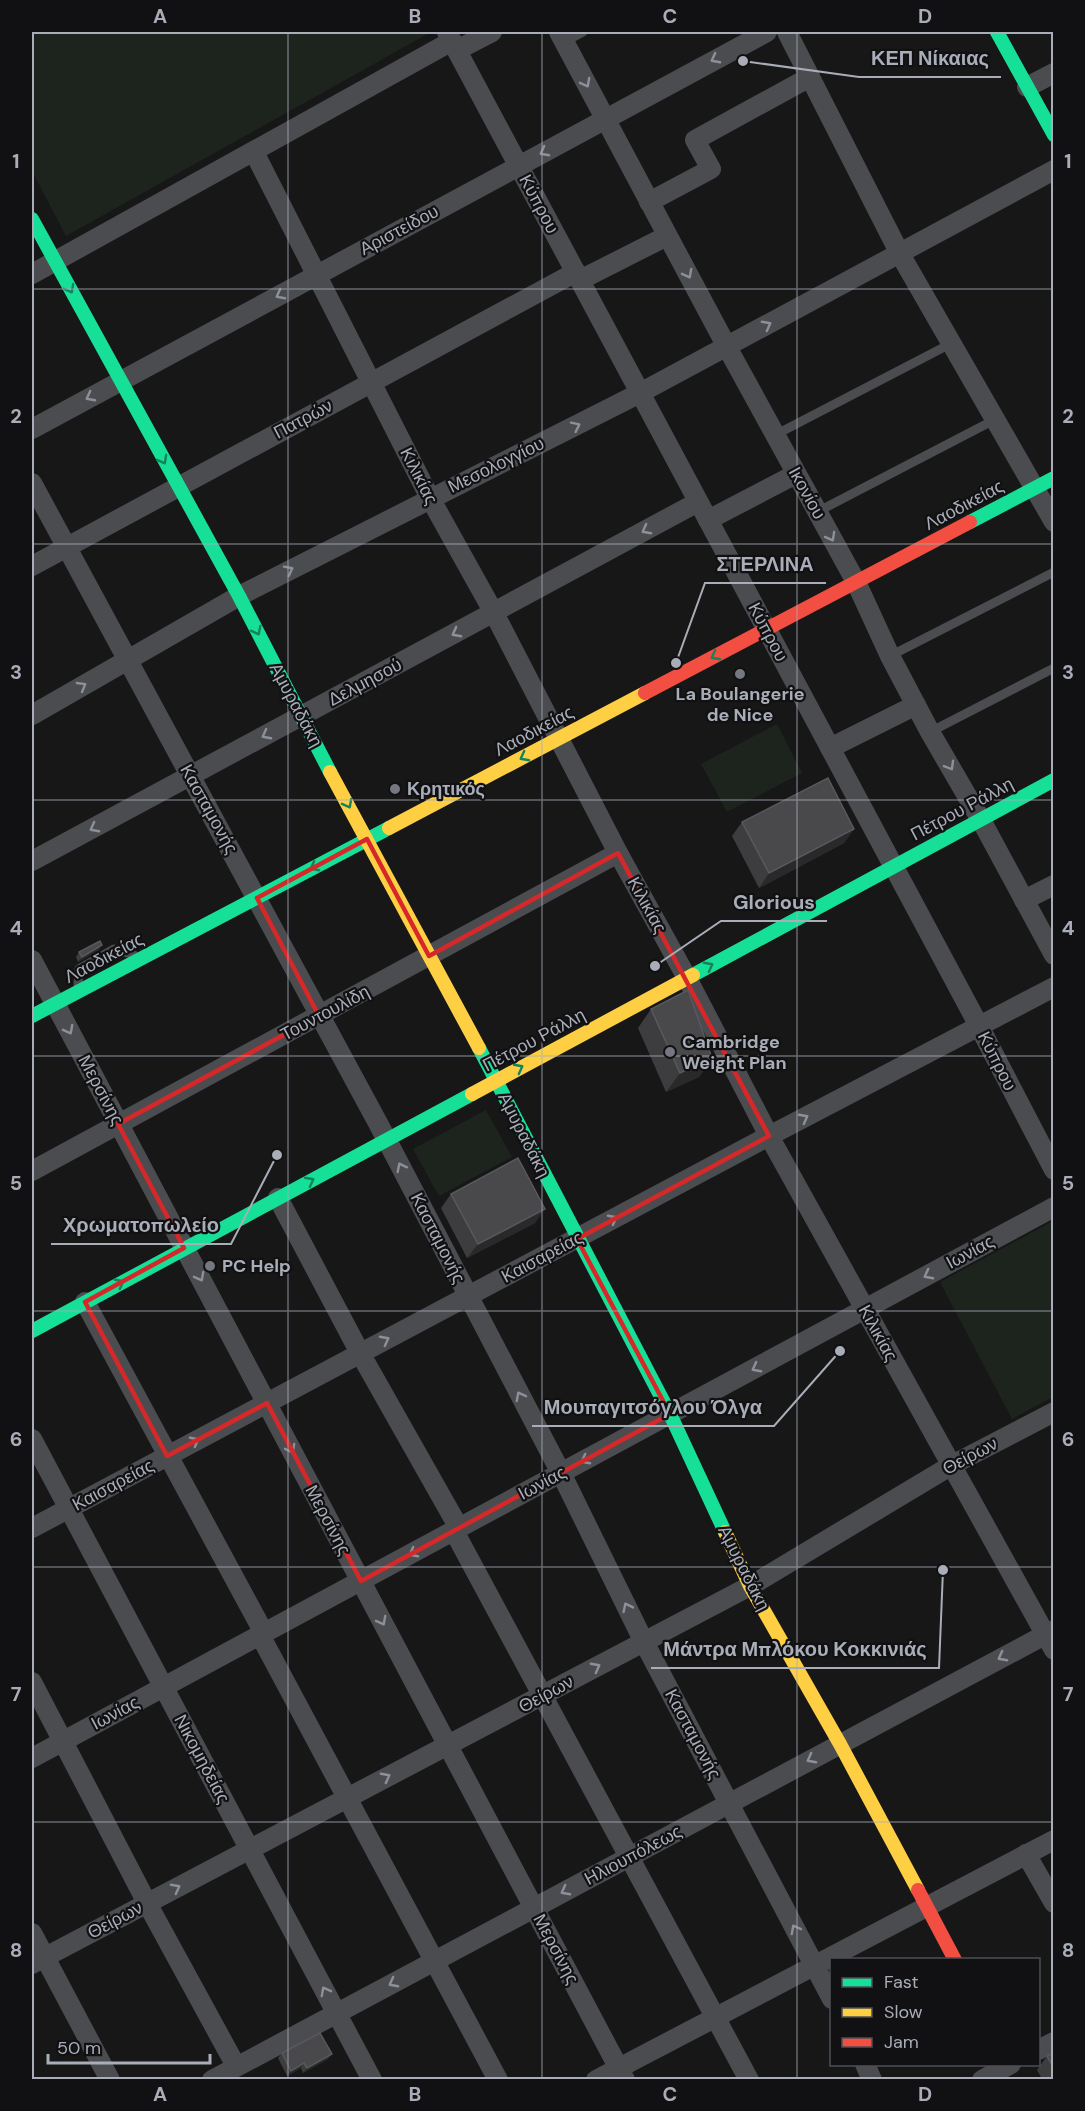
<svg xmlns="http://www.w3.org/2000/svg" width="1085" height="2111" viewBox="0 0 1085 2111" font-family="'DM Sans',sans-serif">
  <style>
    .green { fill: #1d241e }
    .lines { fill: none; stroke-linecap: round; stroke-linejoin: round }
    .lane { stroke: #4b4c50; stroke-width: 9 }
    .street { stroke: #4b4c50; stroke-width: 20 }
    .fast { stroke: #16e098; stroke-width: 14 }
    .slow { stroke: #ffcf43; stroke-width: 14 }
    .jam { stroke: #f24e42; stroke-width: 14 }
    .wall { fill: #3d3d3f }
    .shaded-wall { fill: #29292a }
    .building { fill: #49494c; stroke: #58595d; stroke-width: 1.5 }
    .oneway { stroke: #8c9099 }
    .oneway2 { stroke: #14835c }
    .marked { fill: none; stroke: #d62828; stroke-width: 4.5; stroke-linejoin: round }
    .grid { fill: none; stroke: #a8adb8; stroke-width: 1.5; stroke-opacity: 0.55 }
    .poi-dot { fill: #757880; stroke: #111113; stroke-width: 2 }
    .labels { text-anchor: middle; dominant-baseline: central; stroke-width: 4.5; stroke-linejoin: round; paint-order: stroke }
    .street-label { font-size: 18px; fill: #a8adb8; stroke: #111113 }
    .poi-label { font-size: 18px; font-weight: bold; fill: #a8adb8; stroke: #111113; text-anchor: start }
    .leader { fill: none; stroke: #a8adb8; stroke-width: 2 }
    .callout-dot { fill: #a8adb8; stroke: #111113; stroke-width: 2 }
    .callout-label { font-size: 20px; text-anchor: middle; font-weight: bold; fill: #a8adb8; stroke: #111113; stroke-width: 4.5; stroke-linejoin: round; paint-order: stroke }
    .neatline { fill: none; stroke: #a8adb8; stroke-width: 2 }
    .grid-label { font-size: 20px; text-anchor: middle; font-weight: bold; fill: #a8adb8 }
  </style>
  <rect width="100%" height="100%" fill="#171717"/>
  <g class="green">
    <polygon points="32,32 431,32 66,236 32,171"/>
    <polygon points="777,724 802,773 727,812 701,764"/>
    <polygon points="486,1110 512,1157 439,1196 413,1149"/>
    <polygon points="1053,1221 1053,1397 1012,1419 940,1282"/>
  </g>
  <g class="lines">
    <g class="lane">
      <polyline points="564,42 583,32"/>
      <polyline points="775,435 952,343"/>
      <polyline points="817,512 996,419"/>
      <polyline points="890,656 1054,572"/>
      <polyline points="930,732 1054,668"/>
      <polyline points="78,984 79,969 114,949 134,955"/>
    </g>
    <g class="street">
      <polyline points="447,32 979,1026 1054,1170"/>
      <polyline points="559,32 727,347 856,582 890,656 930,732 981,820 1054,955"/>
      <polyline points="787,32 900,254 1054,522"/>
      <polyline points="457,50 492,32"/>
      <polyline points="1027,87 1054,73"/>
      <polyline points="254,152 430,498 494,613 618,853 687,978 769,1136 1054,1650"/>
      <polyline points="649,202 711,169 695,140 810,77"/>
      <polyline points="32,274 452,41"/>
      <polyline points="580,280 667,236"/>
      <polyline points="32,429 767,32"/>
      <polyline points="32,483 379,1125 561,1473 644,1642 832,1999"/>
      <polyline points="708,520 796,474"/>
      <polyline points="32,566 576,272"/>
      <polyline points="32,715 239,596 640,393 1054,170"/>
      <polyline points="830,748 916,705"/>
      <polyline points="32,861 698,502"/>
      <polyline points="1024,900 1054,885"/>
      <polyline points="32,960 625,2080"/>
      <polyline points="32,1171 618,853"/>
      <polyline points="278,1198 360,1353 459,1528"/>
      <polyline points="85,1302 264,1633"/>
      <polyline points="32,1439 372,2080"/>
      <polyline points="32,1528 769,1136 1054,987"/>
      <polyline points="454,1531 749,2080"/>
      <polyline points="260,1635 498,2080"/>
      <polyline points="32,1682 147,1903 236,2066"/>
      <polyline points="32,1758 1054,1207"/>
      <polyline points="1026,1854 1054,1903"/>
      <polyline points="32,1933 110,2080"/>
      <polyline points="32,1964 750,1586 952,1465 1054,1412"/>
      <polyline points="1038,2050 1054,2042"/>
      <polyline points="865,2064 872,2080"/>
      <polyline points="212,2080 1054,1630"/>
      <polyline points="596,2080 1054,1840"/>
      <polyline points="982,2080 1011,2064"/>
    </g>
    <g class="fast">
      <polyline points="997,32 1054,135"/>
      <polyline points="32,219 239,596 330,772"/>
      <polyline points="970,522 1054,478"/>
      <polyline points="693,975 1054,780"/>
      <polyline points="32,1016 389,828"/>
      <polyline points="479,1048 670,1414 725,1532"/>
      <polyline points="32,1331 472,1094"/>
    </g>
    <g class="slow">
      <polyline points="330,772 479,1048"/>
      <polyline points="389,828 645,693"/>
      <polyline points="472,1094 693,975"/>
      <polyline points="725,1532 750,1586 840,1744 918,1890"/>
    </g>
    <g class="jam">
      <polyline points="645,693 970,522"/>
      <polyline points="918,1890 955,1960"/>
    </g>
  </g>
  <g class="wall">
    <polygon points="742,822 854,829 844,843 759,888 732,836"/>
    <polygon points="99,950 78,962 76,957 79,952"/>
    <polygon points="651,1009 712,1058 699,1077 666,1092 638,1028"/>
    <polygon points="451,1194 535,1223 467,1258 441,1208"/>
    <polygon points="282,2053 328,2059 303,2073 301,2068 287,2076 278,2058"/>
    <polygon points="1053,2053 1053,2079 1042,2079 1037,2070 1047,2056"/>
  </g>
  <g class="shaded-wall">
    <polygon points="854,829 844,843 759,888 769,873"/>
    <polygon points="102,945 99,950 78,962 82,957"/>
    <polygon points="712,1058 699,1077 666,1092 680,1073"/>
    <polygon points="545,1209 535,1223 467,1258 478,1244"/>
    <polygon points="332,2054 328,2059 303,2073 307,2068"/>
    <polygon points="304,2063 301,2068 287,2076 291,2071"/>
  </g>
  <g class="building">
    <polygon points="828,778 854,829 769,873 742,822"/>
    <polygon points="100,941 102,945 82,957 79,952"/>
    <polygon points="688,990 712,1058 680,1073 651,1009"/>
    <polygon points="518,1158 545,1209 478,1244 451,1194"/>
    <polygon points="320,2033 332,2054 307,2068 304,2063 291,2071 282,2053"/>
    <polygon points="1053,2053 1053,2067 1047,2056"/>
  </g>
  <defs><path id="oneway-chevron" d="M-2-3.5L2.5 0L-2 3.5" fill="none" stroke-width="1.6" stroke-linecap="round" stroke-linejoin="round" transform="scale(1.5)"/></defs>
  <g class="oneway">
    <use href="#oneway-chevron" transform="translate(715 59) rotate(152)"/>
    <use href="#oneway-chevron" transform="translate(586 83) rotate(62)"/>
    <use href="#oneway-chevron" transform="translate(544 152) rotate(152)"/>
    <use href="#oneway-chevron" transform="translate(688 274) rotate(62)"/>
    <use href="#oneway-chevron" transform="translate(280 295) rotate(152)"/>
    <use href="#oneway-chevron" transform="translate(767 325) rotate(-28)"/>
    <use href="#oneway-chevron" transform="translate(90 397) rotate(152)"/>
    <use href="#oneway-chevron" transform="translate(576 426) rotate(-26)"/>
    <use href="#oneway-chevron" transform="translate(646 530) rotate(152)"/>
    <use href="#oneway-chevron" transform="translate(831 537) rotate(61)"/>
    <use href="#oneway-chevron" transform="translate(289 570) rotate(-27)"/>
    <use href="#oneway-chevron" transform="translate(456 633) rotate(152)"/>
    <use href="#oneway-chevron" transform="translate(82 686) rotate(-30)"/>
    <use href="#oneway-chevron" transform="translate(266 735) rotate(152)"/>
    <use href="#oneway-chevron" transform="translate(950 766) rotate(60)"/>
    <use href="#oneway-chevron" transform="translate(94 828) rotate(152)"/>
    <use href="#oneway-chevron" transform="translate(69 1030) rotate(62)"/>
    <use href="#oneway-chevron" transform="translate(804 1118) rotate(-28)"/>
    <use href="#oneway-chevron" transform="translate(401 1167) rotate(-117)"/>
    <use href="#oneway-chevron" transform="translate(613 1219) rotate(-28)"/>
    <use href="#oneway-chevron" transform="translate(928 1275) rotate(152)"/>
    <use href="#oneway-chevron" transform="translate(200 1277) rotate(62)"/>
    <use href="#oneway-chevron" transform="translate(385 1340) rotate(-28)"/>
    <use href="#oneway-chevron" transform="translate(756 1368) rotate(152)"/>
    <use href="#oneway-chevron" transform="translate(520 1396) rotate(-118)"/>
    <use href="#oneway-chevron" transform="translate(195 1441) rotate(-28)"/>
    <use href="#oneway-chevron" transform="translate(291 1449) rotate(62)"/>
    <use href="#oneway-chevron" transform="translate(585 1460) rotate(152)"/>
    <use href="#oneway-chevron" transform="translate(413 1553) rotate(152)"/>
    <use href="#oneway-chevron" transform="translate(627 1607) rotate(-116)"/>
    <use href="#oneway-chevron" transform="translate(382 1621) rotate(62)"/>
    <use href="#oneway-chevron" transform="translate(1002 1657) rotate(152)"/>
    <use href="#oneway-chevron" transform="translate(596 1667) rotate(-28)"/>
    <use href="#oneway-chevron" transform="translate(811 1759) rotate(152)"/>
    <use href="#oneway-chevron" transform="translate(386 1777) rotate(-28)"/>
    <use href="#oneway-chevron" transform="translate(176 1888) rotate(-28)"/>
    <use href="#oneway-chevron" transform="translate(565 1891) rotate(152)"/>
    <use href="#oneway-chevron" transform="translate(795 1929) rotate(-118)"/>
    <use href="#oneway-chevron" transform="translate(393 1983) rotate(152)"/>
    <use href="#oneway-chevron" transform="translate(325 1991) rotate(-118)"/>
  </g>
  <g class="oneway2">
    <use href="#oneway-chevron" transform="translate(70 289) rotate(62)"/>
    <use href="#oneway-chevron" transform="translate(163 460) rotate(61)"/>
    <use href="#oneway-chevron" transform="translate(257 631) rotate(63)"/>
    <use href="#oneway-chevron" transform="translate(715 656) rotate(152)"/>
    <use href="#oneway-chevron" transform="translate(524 757) rotate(152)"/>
    <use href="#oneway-chevron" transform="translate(348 804) rotate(62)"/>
    <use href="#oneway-chevron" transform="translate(314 867) rotate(152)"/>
    <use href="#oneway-chevron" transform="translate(709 966) rotate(-28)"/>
    <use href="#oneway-chevron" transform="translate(519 1068) rotate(-28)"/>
    <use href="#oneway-chevron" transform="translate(310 1181) rotate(-28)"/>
    <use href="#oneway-chevron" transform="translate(120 1283) rotate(-28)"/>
  </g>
  <path class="marked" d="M367 839 429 956 618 853 769 1136 577 1239 670 1414 361 1581 267 1403 167 1456 85 1302 184 1248 118 1124 319 1016 257 898Z"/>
  <path class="grid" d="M288 32V2080M542 32V2080M797 32V2080M32 289H1054M32 544H1054M32 800H1054M32 1056H1054M32 1311H1054M32 1567H1054M32 1822H1054"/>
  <g class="poi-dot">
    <circle cx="740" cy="674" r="6"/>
    <circle cx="395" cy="789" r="6"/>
    <circle cx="670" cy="1052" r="6"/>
    <circle cx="210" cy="1266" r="6"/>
  </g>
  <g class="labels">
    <g class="street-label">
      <text transform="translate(539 204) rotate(62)">Κύπρου</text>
      <text transform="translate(399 230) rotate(-28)">Αριστείδου</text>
      <text transform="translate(303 419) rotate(-28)">Πατρών</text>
      <text transform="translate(496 465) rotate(-26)">Μεσολογγίου</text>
      <text transform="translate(419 476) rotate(63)">Κιλικίας</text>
      <text transform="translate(807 493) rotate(61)">Ικονίου</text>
      <text transform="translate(964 505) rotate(-28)">Λαοδικείας</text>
      <text transform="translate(768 632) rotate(62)">Κύπρου</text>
      <text transform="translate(365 682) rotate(-28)">Δελμησού</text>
      <text transform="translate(296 705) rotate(62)">Αμυραδάκη</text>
      <text transform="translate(534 731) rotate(-28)">Λαοδικείας</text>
      <text transform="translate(209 809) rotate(61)">Κασταμονής</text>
      <text transform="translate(962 809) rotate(-28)">Πέτρου Ράλλη</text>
      <text transform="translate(647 905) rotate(61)">Κιλικίας</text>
      <text transform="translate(104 958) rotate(-28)">Λαοδικείας</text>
      <text transform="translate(325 1013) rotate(-28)">Τουντουλίδη</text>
      <text transform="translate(534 1040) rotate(-28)">Πέτρου Ράλλη</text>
      <text transform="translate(997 1061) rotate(63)">Κύπρου</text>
      <text transform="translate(101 1090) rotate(62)">Μερσίνης</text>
      <text transform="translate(524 1135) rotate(63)">Αμυραδάκη</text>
      <text transform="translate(438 1238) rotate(63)">Κασταμονής</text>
      <text transform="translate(970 1252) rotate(-28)">Ιωνίας</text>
      <text transform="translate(542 1257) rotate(-28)">Καισαρείας</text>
      <text transform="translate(878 1333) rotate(61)">Κιλικίας</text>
      <text transform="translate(970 1456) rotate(-28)">Θείρων</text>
      <text transform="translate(542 1483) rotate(-28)">Ιωνίας</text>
      <text transform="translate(113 1485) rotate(-28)">Καισαρείας</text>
      <text transform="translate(328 1520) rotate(62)">Μερσίνης</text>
      <text transform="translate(744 1568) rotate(63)">Αμυραδάκη</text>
      <text transform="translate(546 1694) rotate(-28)">Θείρων</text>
      <text transform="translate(115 1713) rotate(-28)">Ιωνίας</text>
      <text transform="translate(693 1734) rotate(62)">Κασταμονής</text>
      <text transform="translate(202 1759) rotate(62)">Νικομηδείας</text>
      <text transform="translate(633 1855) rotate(-28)">Ηλιουπόλεως</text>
      <text transform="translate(115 1920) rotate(-28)">Θείρων</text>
      <text transform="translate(556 1949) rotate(62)">Μερσίνης</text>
    </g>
    <g class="poi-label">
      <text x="740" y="694" text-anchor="middle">La Boulangerie<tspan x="740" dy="21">de Nice</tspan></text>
      <text x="407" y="789">Κρητικός</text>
      <text x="682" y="1042">Cambridge<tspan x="682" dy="21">Weight Plan</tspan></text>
      <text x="222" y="1266">PC Help</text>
    </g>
  </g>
  <path class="leader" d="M743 61L859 77H1001M676 663L705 583H826M655 966L721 921H827M277 1155L231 1244H51M840 1351L774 1426H532M943 1570L939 1668H651"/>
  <g class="callout-dot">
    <circle cx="743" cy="61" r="6"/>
    <circle cx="676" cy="663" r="6"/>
    <circle cx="655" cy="966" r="6"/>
    <circle cx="277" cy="1155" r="6"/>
    <circle cx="840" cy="1351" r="6"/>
    <circle cx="943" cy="1570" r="6"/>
  </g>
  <g class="callout-label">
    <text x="930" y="65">ΚΕΠ Νίκαιας</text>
    <text x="765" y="571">ΣΤΕΡΛΙΝΑ</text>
    <text x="774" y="909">Glorious</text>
    <text x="141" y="1232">Χρωματοπωλείο</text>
    <text x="653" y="1414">Μουπαγιτσόγλου Όλγα</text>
    <text x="795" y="1656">Μάντρα Μπλόκου Κοκκινιάς</text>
  </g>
  <rect width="1085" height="2111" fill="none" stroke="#111113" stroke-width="66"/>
  <rect x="830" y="1958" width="210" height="108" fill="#111113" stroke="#4d4f55" stroke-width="1.5"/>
  <rect x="842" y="1978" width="30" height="9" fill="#16e098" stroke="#4d4f55" stroke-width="1.5"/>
  <text x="884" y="1988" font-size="18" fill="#a8adb8">Fast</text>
  <rect x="842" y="2008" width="30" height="9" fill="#ffcf43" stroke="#4d4f55" stroke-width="1.5"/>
  <text x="884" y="2018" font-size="18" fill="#a8adb8">Slow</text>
  <rect x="842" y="2038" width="30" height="9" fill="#f24e42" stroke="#4d4f55" stroke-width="1.5"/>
  <text x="884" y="2048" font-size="18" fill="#a8adb8">Jam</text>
  <path d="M48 2054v9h162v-9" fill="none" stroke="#a8adb8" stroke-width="3"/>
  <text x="57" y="2054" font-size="18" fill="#a8adb8" stroke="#111113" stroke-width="4.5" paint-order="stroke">50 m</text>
  <rect x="33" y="33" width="1019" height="2045" class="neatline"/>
  <g class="grid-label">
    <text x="160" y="23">A</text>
    <text x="415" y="23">B</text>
    <text x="670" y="23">C</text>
    <text x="925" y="23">D</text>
    <text x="16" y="168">1</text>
    <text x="1068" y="168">1</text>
    <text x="16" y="423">2</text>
    <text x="1068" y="423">2</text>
    <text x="16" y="679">3</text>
    <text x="1068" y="679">3</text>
    <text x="16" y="935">4</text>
    <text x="1068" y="935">4</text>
    <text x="16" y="1190">5</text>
    <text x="1068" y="1190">5</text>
    <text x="16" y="1446">6</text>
    <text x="1068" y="1446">6</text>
    <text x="16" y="1701">7</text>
    <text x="1068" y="1701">7</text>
    <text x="16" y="1957">8</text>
    <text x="1068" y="1957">8</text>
    <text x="160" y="2101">A</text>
    <text x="415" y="2101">B</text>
    <text x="670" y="2101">C</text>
    <text x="925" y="2101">D</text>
  </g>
</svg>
